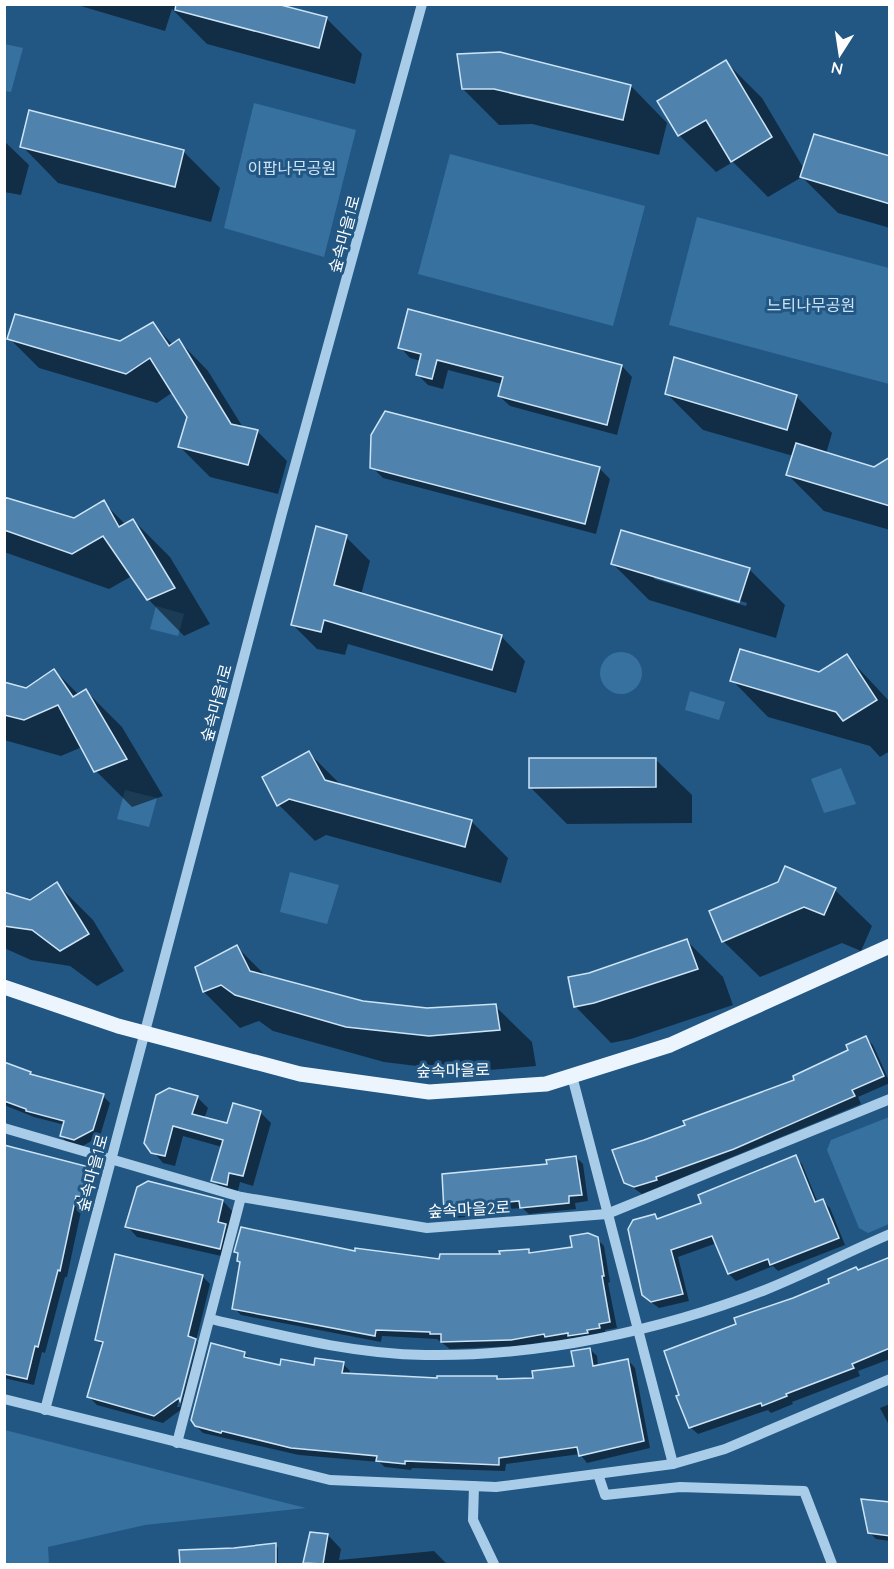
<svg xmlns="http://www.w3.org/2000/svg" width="894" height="1569" viewBox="0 0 894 1569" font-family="Quicksand,'Noto Sans KR',sans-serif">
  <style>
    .green { fill: #3671a0 }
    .shadow { fill: #0007; fill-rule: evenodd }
    .building { fill: #4f83ad; stroke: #cde4f6; stroke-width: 1.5 }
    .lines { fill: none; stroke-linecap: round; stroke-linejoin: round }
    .minor { stroke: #a9cde8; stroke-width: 10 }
    .major { stroke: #ecf5fe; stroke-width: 15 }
    .labels { text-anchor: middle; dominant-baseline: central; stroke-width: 6; stroke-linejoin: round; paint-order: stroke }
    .park-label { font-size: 16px; fill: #cde4f6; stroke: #225783 }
    .street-label { font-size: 16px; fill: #fff; stroke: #225783 }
  </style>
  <rect width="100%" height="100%" fill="#225783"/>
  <g class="green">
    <polygon points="5,44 23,48 11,92 5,91"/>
    <polygon points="254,103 356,130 324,257 224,228"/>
    <polygon points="450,154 645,206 613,326 418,274"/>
    <polygon points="697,217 889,268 889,384 669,325"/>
    <polygon points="156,606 184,614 178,636 150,629"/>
    <circle cx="621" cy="673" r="21"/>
    <polygon points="690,691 725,702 719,720 685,710"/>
    <polygon points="841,768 856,804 824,813 811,779"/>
    <polygon points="125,790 157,798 149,827 117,819"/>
    <polygon points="290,872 339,885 327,924 280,912"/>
    <polygon points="889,1117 889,1224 868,1233 859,1228 827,1150 831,1140"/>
    <polygon points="5,1430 274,1500 306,1508 145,1525 48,1547 49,1564 5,1564"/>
  </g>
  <g class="shadow">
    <polygon points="74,4 274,4 326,18 362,54 355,84 207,44 172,9 165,31"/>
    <polygon points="726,62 762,98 804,169 890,158 890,228 838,213 802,177 768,197 733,162 716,172 680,136 659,102"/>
    <polygon points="631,86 667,123 659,155 532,124 499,125 463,89"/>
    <polygon points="4,141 29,165 21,195 4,192"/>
    <polygon points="22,146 184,152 220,188 211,222 58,183"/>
    <polygon points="153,324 173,345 179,341 208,371 244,429 257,431 287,461 278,494 210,477 180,447 188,417 173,392 157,403 39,368 9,338 121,343"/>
    <polygon points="400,347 622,366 632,377 617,435 510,406 499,396 502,384 448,370 443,389 428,385 417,374 421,361 410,358"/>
    <polygon points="666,393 796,396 832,433 826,454 875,468 890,459 890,530 824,511 788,475 793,456 703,430"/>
    <polygon points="372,467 599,468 610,479 596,534 383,478"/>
    <polygon points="4,499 74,520 103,502 126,525 133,520 170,557 210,624 184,636 148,599 132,576 109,589 4,552"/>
    <polygon points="346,537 370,561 361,595 501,636 525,661 516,693 348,644 345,655 317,649 293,625"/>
    <path d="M613 564 749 569 785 605 776 638 649 600ZM654 575 747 603 746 606 654 579Z"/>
    <polygon points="847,656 890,702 890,751 880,757 870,746 768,717 732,680 819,674"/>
    <polygon points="54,670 79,695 86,691 122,727 163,796 132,807 96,771 82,747 61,756 4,740 4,684 27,690"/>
    <polygon points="309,753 342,786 472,822 508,858 501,883 326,835 315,841 279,805"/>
    <polygon points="655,759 692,795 692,823 567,824 530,787"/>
    <polygon points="786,868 835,890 872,926 861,951 842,943 760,977 723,941 780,883"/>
    <polygon points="57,884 93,920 124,971 97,986 70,966 31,960 4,948 4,894 30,902"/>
    <polygon points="687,941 723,977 733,1005 631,1039 611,1043 575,1006 589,975"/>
    <polygon points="237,947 267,977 363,1003 427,1010 495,1006 532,1042 536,1066 466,1072 384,1062 273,1031 259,1021 240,1028 204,992 197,968"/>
    <polygon points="866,1038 873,1045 890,1083 858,1097 861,1104 642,1194 625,1182 644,1142 796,1081 850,1051"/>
    <polygon points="4,1064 34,1076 103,1096 110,1103 100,1136 81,1147 68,1143 61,1136 65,1125 34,1117 4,1105"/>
    <polygon points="197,1097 208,1108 204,1119 228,1125 260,1112 271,1123 253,1186 240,1182 237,1195 224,1191 213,1180 222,1147 183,1136 175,1166 163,1163 145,1142"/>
    <polygon points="4,1147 88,1168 95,1175 89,1203 83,1202 67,1277 65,1277 45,1353 42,1352 34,1385 4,1378"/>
    <polygon points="576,1157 583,1164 588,1201 575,1203 576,1209 529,1214 522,1208 479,1211 479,1216 453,1218 446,1211 549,1166"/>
    <polygon points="795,1157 802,1164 818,1203 823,1201 830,1208 845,1245 778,1271 773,1266 736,1281 729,1274 717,1243 678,1257 689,1301 659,1308 651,1302 655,1216 659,1219 703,1204"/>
    <polygon points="223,1201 233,1212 230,1229 236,1236 230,1258 137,1237 127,1226"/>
    <polygon points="597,1239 604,1246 610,1282 608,1283 617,1328 605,1330 606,1334 553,1344 550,1341 518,1346 450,1349 437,1339 382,1336 381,1342 241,1315 234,1308 242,1263 236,1251 356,1253 441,1260 574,1248"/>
    <polygon points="890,1258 890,1359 858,1371 860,1376 792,1402 793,1404 771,1413 768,1410 698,1434 690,1427 738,1325 736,1318 831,1284"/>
    <path d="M202 1276 210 1284 196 1341 203 1348 187 1405 163 1423 97 1405 89 1397 103 1346 97 1340ZM194 1340 197 1343 180 1407H177Z"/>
    <polygon points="590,1349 597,1356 598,1366 628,1360 635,1368 650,1448 587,1463 580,1454 506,1464 505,1471 412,1468 411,1470 385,1467 379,1462 299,1455 203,1433 196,1426 245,1354 251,1360 281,1367 343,1364 350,1371 349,1375 439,1380 496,1378 499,1381 534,1380 576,1367"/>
    <polygon points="890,1404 890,1427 880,1408"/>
    <polygon points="890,1503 890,1541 876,1539 869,1532"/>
    <polygon points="311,1534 328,1535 341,1549 339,1560 434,1551 447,1564 306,1564"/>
    <polygon points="275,1545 278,1548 278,1564 181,1564 180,1551 234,1550"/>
  </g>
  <g class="building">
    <polygon points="176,4 277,4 327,17 319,48 175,10"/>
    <polygon points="500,52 631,85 623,120 494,89 462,89 457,54"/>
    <polygon points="726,60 772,137 731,162 706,120 678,136 657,101"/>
    <polygon points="29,110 184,150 175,187 20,147"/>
    <polygon points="814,134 890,156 890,204 800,177"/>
    <polygon points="408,309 622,365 607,425 498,396 503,377 437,360 432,379 416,375 421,354 398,348"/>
    <polygon points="15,314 120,341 153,322 169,346 179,339 231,424 258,430 248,465 178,447 187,417 150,358 126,374 7,339"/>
    <polygon points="674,357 797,395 787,430 665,394"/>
    <polygon points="385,411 600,467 585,524 370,468 371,435"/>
    <polygon points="796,443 874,467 890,457 890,506 786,475"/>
    <polygon points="4,497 74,518 104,500 119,527 133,519 175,588 147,600 103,536 72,554 4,530"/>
    <polygon points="316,526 347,535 334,585 502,635 492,670 324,620 321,632 291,625"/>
    <polygon points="621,530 750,568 739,602 611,564"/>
    <polygon points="740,649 819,672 847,654 877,700 843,721 836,712 730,681"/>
    <polygon points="54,669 73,697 86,689 127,759 94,772 58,705 24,720 4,715 4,682 26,688"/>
    <polygon points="309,751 325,780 472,820 465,847 289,799 277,806 262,777"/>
    <polygon points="529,758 656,758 656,787 529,788"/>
    <polygon points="785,866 836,888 824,915 804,907 722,942 709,911 778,882"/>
    <polygon points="57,882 89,934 60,951 32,930 4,926 4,892 30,900"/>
    <polygon points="687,939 698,969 594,1003 574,1007 568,977 589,973"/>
    <polygon points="237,945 250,971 363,1001 427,1008 496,1004 500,1030 429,1036 346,1027 235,995 221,985 203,992 195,967"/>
    <polygon points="866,1036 884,1076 852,1090 855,1096 734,1149 656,1177 657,1180 634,1187 624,1183 612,1150 644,1140 685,1125 683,1121 794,1080 793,1076 848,1050 846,1045"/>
    <polygon points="4,1062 31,1072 30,1074 104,1094 93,1130 74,1140 60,1136 64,1121 26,1111 26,1109 4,1101"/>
    <polygon points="169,1088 198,1096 192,1114 227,1123 233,1103 261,1111 243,1176 229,1173 227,1185 211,1181 223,1140 173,1126 165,1156 151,1153 144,1143 156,1095"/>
    <polygon points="4,1145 89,1167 83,1197 76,1196 60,1271 58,1270 38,1347 35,1346 27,1379 4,1374"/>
    <polygon points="796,1155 815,1202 823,1199 839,1238 770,1265 768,1259 728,1274 712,1236 671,1250 683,1294 651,1302 642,1295 628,1229 633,1220 655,1214 657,1219 701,1203 698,1195"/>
    <polygon points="576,1156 582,1195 569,1196 569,1203 520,1208 519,1201 472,1205 473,1210 444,1212 442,1174 547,1164 546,1160"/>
    <polygon points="148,1181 223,1200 218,1222 226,1224 220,1249 125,1227 137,1187"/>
    <polygon points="241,1227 355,1251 355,1248 439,1259 440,1254 500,1254 499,1251 529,1249 529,1253 572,1247 570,1236 588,1233 598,1237 604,1276 602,1276 610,1322 599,1324 600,1328 587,1330 588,1333 568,1336 568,1333 545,1337 544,1334 511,1340 441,1342 441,1334 430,1334 430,1332 376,1330 375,1336 232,1309 240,1262 237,1261 238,1253 234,1252"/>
    <polygon points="115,1254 203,1275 188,1336 196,1339 180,1401 179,1398 154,1416 87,1397 103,1342 95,1340"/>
    <polygon points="890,1257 890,1348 852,1364 854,1368 786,1394 787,1396 762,1406 761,1403 689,1428 676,1396 679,1395 664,1351 736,1324 734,1318 793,1298 829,1283 828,1279 856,1267 858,1270"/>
    <polygon points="211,1343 245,1352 244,1357 280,1365 281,1359 314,1365 315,1358 344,1362 342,1373 437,1378 437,1376 497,1376 497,1379 533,1378 532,1371 574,1366 571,1351 590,1348 593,1366 628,1359 644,1441 579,1456 577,1447 499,1458 499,1465 405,1461 405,1464 376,1461 377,1456 291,1448 222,1431 221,1433 195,1426 191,1420"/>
    <polygon points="861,1499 890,1502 890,1536 868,1533"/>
    <polygon points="310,1532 328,1534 323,1564 303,1563"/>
    <polygon points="276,1543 276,1564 180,1564 179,1550 234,1548"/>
  </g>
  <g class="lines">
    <g class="minor">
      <polyline points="572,1076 673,1464"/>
      <polyline points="4,1128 241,1197 427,1228 607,1214 890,1099"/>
      <path d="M210 1319C280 1335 352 1354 425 1355 537 1357 660 1331 765 1290 807 1273 848 1252 890 1234"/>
      <polyline points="4,1399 330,1480 496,1487 673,1464 725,1449 890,1379"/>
      <polyline points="45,1410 282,513 422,4"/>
      <polyline points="177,1443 241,1197"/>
      <polyline points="598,1474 605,1495 680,1487 804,1491 832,1564"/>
      <polyline points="474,1486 473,1520 494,1564"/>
    </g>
    <polyline class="major" points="4,987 118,1026 300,1074 429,1092 546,1084 670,1045 890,946"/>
  </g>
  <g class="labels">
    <g class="park-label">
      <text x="292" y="168">이팝나무공원</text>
      <text x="811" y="305">느티나무공원</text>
    </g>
    <g class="street-label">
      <text transform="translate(344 234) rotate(-75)">숲속마을1로</text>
      <text transform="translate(216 703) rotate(-75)">숲속마을1로</text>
      <text transform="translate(453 1070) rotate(-1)">숲속마을로</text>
      <text transform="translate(92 1173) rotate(-75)">숲속마을1로</text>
      <text transform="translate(469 1209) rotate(-3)">숲속마을2로</text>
    </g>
  </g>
  <rect width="894" height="1569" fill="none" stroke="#ffffff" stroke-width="12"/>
  <g transform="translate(840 54) rotate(192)" stroke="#225783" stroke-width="4.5" paint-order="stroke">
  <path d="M0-4.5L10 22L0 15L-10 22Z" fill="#ffffff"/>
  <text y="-9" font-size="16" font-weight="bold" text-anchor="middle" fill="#ffffff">N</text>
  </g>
</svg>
